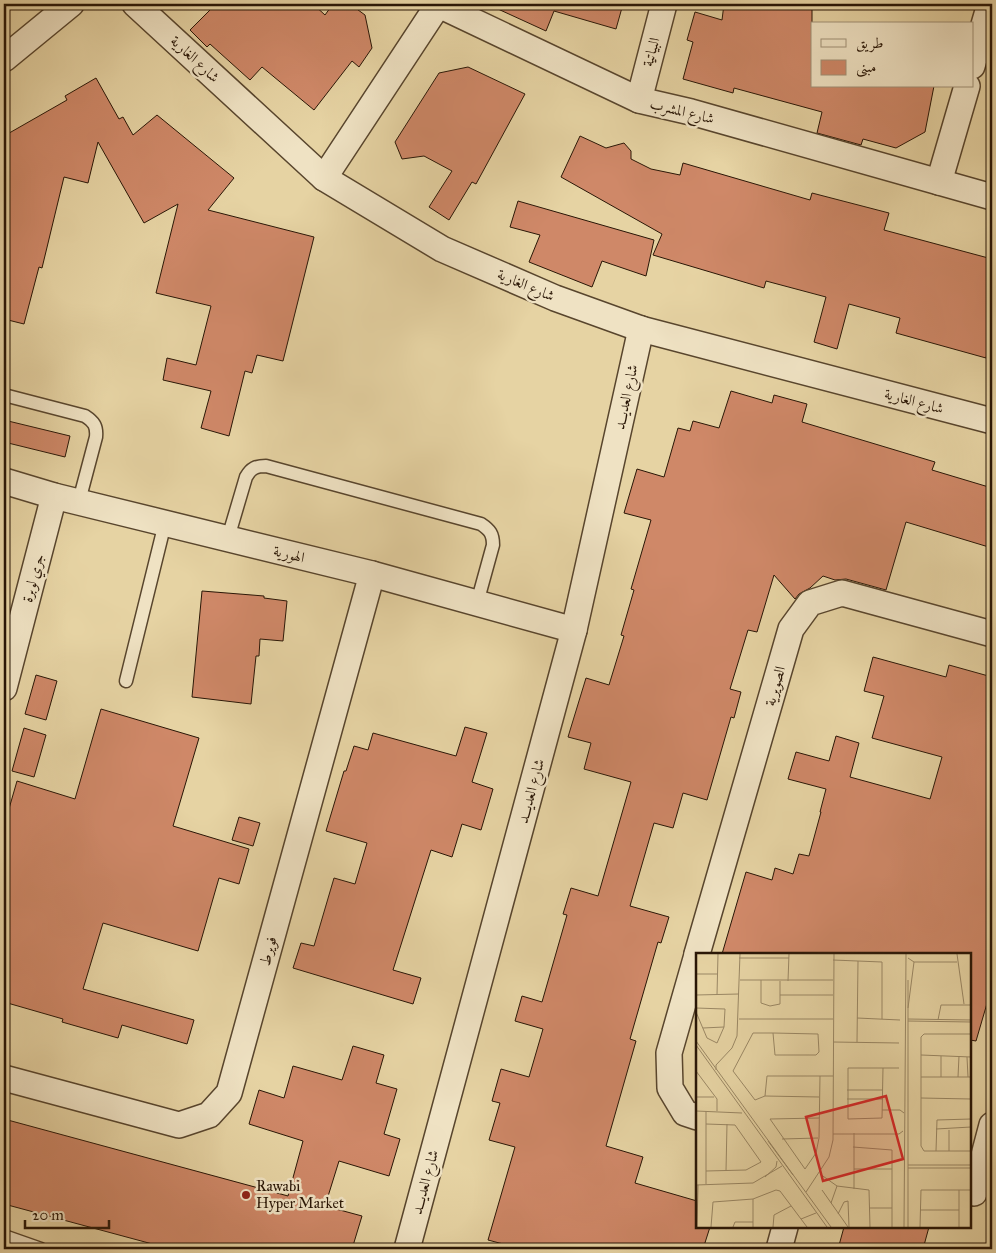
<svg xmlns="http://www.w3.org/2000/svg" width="996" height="1253" viewBox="0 0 996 1253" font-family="'IM FELL Great Primer',Amiri,serif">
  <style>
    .building { fill: #cf8868; stroke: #291606 }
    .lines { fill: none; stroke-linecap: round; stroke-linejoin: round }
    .service-casing { stroke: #58452d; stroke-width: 15 }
    .minor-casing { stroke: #58452d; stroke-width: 28 }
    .service { stroke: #efe2c3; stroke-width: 12 }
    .minor { stroke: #efe2c3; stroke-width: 25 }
    .poi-dot { fill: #8f2418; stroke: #efe2c3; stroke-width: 2 }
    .labels { text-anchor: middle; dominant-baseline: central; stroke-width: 5; stroke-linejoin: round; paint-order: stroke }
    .street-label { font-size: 15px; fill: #291606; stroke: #efe2c3 }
    .poi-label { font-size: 15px; fill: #291606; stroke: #efe2c3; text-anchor: start }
    .inset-road { fill: none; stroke: #9a8764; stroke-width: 1 }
    .view { fill: #d62828; fill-opacity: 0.15; stroke: #d62828; stroke-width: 2.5 }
    .inset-edge { fill: none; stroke: #291606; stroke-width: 2.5 }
  </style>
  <rect width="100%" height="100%" fill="#e6d3a3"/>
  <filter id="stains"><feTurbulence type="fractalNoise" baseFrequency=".004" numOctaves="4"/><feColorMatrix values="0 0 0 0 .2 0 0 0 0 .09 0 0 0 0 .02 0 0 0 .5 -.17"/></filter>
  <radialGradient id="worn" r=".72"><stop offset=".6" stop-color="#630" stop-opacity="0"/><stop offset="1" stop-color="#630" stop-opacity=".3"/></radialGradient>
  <g class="building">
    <polygon points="216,4 313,4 325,15 333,4 350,4 365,15 372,48 359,67 352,61 314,110 262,67 250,80 210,44 207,47 190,30"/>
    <polygon points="487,4 623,4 616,29 554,11 546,31"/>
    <polygon points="724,4 812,4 812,86 934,86 925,132 896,148 863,139 861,145 817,133 822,112 734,88 733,93 683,79 693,42 687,40 695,12 722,20"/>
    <polygon points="468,67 525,94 476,184 472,182 449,220 429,207 452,171 424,156 402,159 395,142 439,73"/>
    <polygon points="96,78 119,119 123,117 133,135 157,115 234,178 208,210 314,237 283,361 257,355 252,373 245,371 229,436 201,428 211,391 163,380 167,358 196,365 211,306 156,293 178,204 144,223 98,142 88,183 64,177 42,268 39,267 24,324 4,319 4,210 6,200 4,195 4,136 67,100 65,96"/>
    <polygon points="580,136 606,148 624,143 631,151 631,159 651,169 680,175 683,163 810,200 812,193 889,213 884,230 992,259 992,333 986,358 896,333 900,318 849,304 837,349 814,342 826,297 766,281 764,288 653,255 662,234 561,177"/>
    <polygon points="518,201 654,240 646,276 602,261 592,287 529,262 540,235 510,227"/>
    <polygon points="731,391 772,403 774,395 807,404 802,422 935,462 932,470 992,488 992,548 906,522 886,590 846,579 835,580 823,576 810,588 799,594 795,599 774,575 757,632 748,630 730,689 741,692 734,718 731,717 707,800 683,793 673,828 654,823 630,906 669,917 661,943 658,942 630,1039 636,1041 606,1146 643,1157 635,1183 697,1201 697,1227 710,1227 703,1249 522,1249 488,1240 515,1147 489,1140 500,1103 492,1101 501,1069 529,1077 543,1029 515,1021 522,996 542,1002 567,915 563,914 571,888 598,896 631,782 584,769 591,743 568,737 586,678 609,685 624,636 621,635 634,590 631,589 651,520 624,513 637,469 664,477 678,428 690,431 693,421 719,428"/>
    <polygon points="4,420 70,436 65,457 4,442"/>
    <polygon points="202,591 264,596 264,598 287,601 283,641 260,639 259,656 256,656 251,704 192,697"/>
    <polygon points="873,657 946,677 949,665 992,677 992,1001 988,1000 976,1041 970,1040 970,954 722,954 746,872 772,880 775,868 793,874 799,854 809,856 821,812 820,812 826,789 788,779 796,752 829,761 836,736 859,743 850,777 930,799 942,757 872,738 884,696 864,691"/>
    <polygon points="36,675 57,681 46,720 25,714"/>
    <polygon points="101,709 199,738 173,826 249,849 239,884 219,878 198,951 103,923 83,989 194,1020 187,1044 122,1025 118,1038 62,1022 63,1019 4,1002 4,826 17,781 75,799"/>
    <polygon points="465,727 487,733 472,782 493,789 481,830 462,824 452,857 431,850 393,970 421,978 413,1004 293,968 301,943 314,946 334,878 355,884 367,843 326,831 344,771 346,771 354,746 368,750 373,733 456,756"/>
    <polygon points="24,728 46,735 34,777 12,771"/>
    <polygon points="239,817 260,823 253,846 232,840"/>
    <polygon points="353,1046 384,1055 376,1083 397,1089 384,1134 400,1139 389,1176 339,1161 325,1206 362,1216 352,1249 171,1249 4,1204 4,1119 288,1196 303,1141 249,1124 259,1090 284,1098 293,1066 342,1080"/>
    <polygon points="844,1227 929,1227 923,1249 838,1249"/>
  </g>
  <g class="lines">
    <g class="service-casing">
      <g id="service">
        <path d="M4 395 85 416C94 422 97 426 96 437L79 501"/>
        <path d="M228 538 246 477C251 468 256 466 266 466L481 524C490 530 493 534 493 545L477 603"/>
        <polyline points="126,681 165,523"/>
        <polyline points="4,1236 41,1249"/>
      </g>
    </g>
    <g class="minor-casing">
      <g id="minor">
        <polyline points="135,4 324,178 442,249 555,298 641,329 992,421"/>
        <polyline points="437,4 639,100 691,112 992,197"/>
        <polyline points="4,59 71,4"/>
        <polyline points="972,66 990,4"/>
        <polyline points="639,100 664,4"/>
        <polyline points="324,178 438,5"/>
        <polyline points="939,182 967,86"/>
        <polyline points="4,481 54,496 372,574 574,630"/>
        <polyline points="4,688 54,496"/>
        <polyline points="697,954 791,629 810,603 842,593 992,634"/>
        <polyline points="697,955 669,1053 670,1088 685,1113 697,1117"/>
        <polyline points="4,1078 179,1125 209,1115 229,1093 372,574"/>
        <polyline points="974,1193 992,1125"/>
        <polyline points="407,1249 574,630 641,329"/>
        <polyline points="779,1249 785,1227"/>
      </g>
    </g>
    <use href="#service" class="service"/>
    <use href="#minor" class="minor"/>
  </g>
  <circle class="poi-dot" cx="246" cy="1195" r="5"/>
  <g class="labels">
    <g class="street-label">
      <text transform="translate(651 52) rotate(-75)">البياتية</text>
      <text transform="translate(195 59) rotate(43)">شارع الغارية</text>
      <text transform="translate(682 111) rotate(14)">شارع المشرب</text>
      <text transform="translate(526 285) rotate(23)">شارع الغارية</text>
      <text transform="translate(626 397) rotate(-78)">شارع العديـــد</text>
      <text transform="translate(914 401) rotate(15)">شارع الغارية</text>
      <text transform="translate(289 554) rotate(14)">الهورية</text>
      <text transform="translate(33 578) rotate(-75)">جري لوبرة</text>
      <text transform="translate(775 686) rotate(-74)">الصويرية</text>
      <text transform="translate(531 791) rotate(-75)">شارع العديـــد</text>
      <text transform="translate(268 951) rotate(-75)">فويرط</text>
      <text transform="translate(425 1182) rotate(-75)">شارع العديـــد</text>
    </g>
    <g class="poi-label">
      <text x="256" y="1186">Rawabi<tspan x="256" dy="17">Hyper Market</tspan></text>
    </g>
  </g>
  <g transform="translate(696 953)">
    <rect width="275" height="275" fill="#e6d3a3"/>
    <path class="inset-road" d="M261 1 268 51M43 5H93M212 5 218 9H261M137 7 186 9V66M0 21H21M44 27H137M65 27V50L74 53 84 51V28M92 28 93 1M0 42 43 41M21 42 22 1M84 42H137M0 55 29 56 28 74 21 90 11 85 0 59M212 55 218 9M161 65 204 67M43 66H137M212 66 275 67M242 67 245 52H275M212 68 275 69M7 75 28 74M77 80 122 81 123 99 120 102H79L77 80H57L37 118 59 147 69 143 123 144M275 81H228L225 84V193L228 198H275M0 88 135 274M137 89 203 90M161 89 162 8M0 92 131 274M225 102 275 104M271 104 272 124M187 115 186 165 152 166V115H203M20 117V112L36 95 41 83 44 1M0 118 21 146V158M225 124H275M245 124V103M262 124 263 103M151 137H187M69 143 71 123H137M0 144H18M225 145 275 146M151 146H187M186 157H204L208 160M0 158 46 160M123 165 74 166 109 216 120 200 123 185 124 123M240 176 275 174M253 177V198M158 180V236M137 181H203L207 178M86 186 122 185M72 188 97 222M157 194 196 197V274M240 198 241 167 275 166M212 212H275M212 215H275M158 216H196M10 218 50 217 65 209 39 172 10 171M30 218 31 171M124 221 141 233 173 237 174 274M69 224 80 214 81 208M10 231V158M0 232 57 230 86 213M126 237 152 274M110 239 133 204 137 187 138 1M135 250 141 233M174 255H196M224 257H263M142 261 148 249 152 248 153 274M105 266 120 260M1 274 2 232M15 274 17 249 57 246 80 237 84 238 111 274M37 274 39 269H57M57 274V246M77 274 78 262 95 253M208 274 210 1M212 274V27M224 274 225 237H275M263 274V237"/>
    <path class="view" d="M190 143 207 206 127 228 110 164Z"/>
    <rect width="275" height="275" class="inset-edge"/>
  </g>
  <rect width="996" height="1253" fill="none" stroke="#e6d3a3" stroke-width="20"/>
  <rect x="5" y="5" width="986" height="1243" fill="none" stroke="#291606" stroke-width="2.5"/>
  <rect x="10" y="10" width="976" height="1233" fill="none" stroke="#291606"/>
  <rect x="811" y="22" width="162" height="65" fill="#efe2c3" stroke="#a09077"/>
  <rect x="821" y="39" width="25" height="8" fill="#efe2c3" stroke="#a09077"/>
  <text x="856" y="48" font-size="15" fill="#291606">طريق</text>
  <rect x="821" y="60" width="25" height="15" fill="#cf8868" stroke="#a09077"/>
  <text x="856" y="72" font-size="15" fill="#291606">مبنى</text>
  <path d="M25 1220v8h84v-8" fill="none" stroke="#291606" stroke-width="2.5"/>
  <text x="32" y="1220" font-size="15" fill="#291606" stroke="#efe2c3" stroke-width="4" paint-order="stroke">20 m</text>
  <rect width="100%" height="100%" filter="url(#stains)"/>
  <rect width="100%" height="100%" fill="url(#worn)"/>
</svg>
